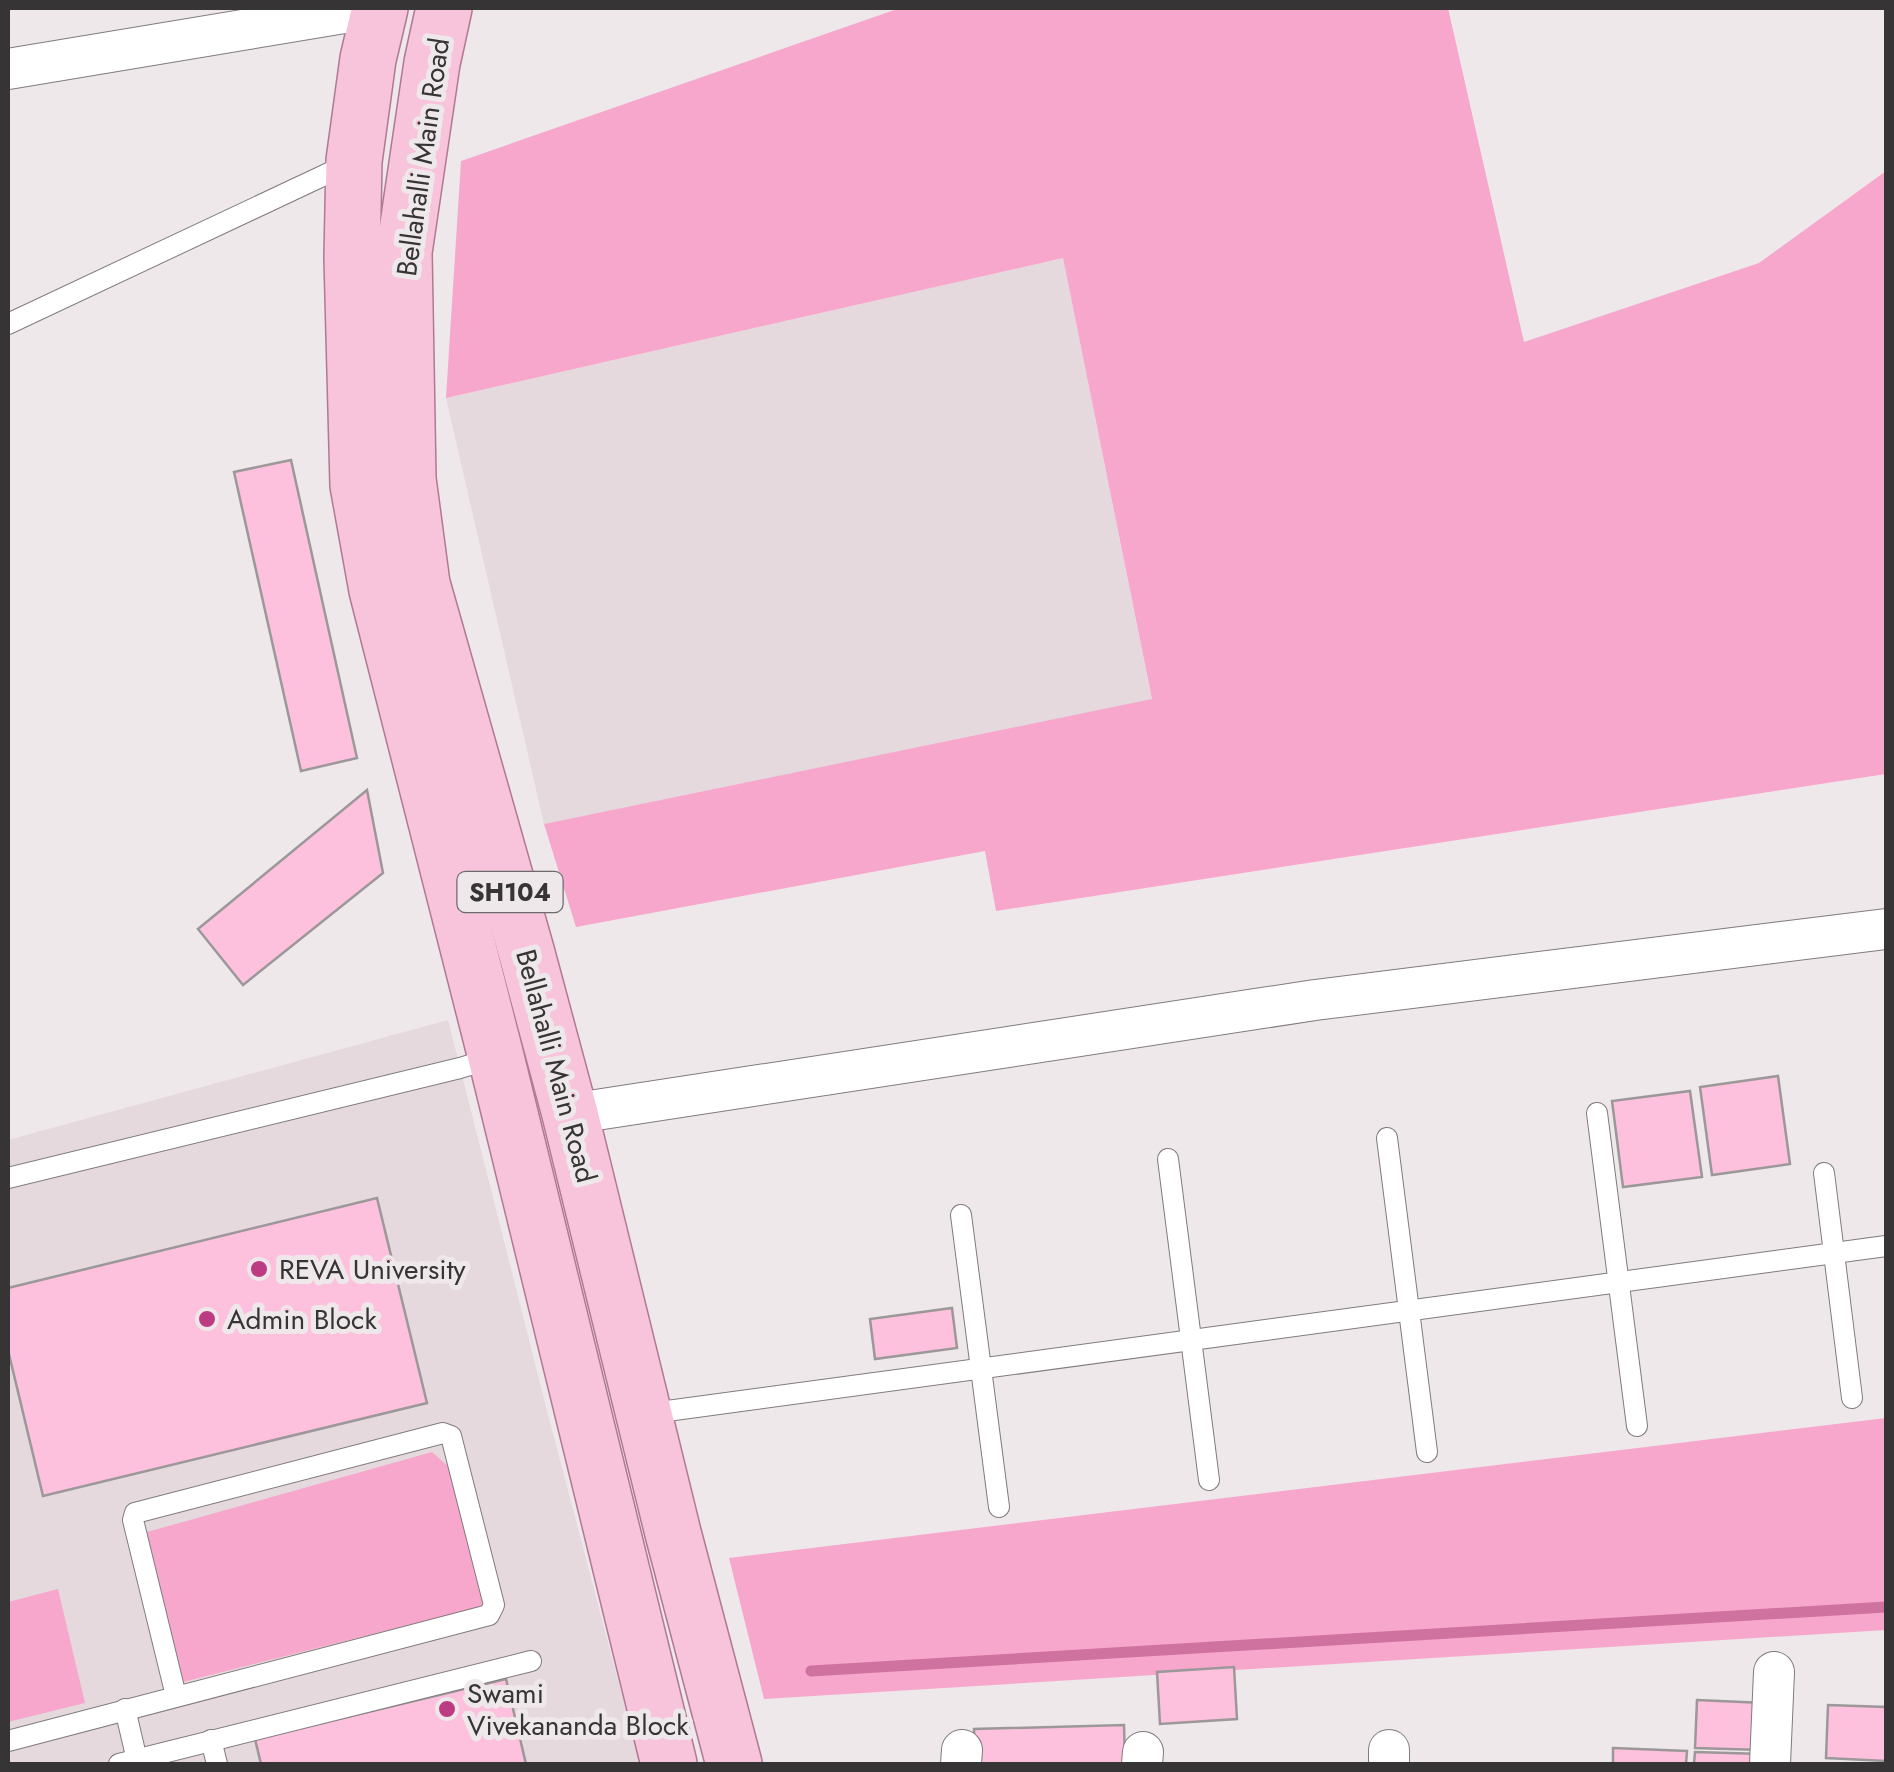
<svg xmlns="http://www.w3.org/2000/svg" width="1894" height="1772" viewBox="0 0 1894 1772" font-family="Jost,sans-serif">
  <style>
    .built { fill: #e5d9de }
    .green { fill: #f7a7cc }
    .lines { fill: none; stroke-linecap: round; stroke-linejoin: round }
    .stream { stroke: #d072a0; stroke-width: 11 }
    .building { fill: #fec1dd; stroke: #9c9799; stroke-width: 2.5 }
    .lane-casing { stroke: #807b7d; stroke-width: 22 }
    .street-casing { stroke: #807b7d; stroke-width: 42 }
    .primary-casing { stroke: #b17893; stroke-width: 58 }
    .lane { stroke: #fff; stroke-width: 20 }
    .street { stroke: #fff; stroke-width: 40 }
    .primary { stroke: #f8c4dc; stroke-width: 55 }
    .poi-dot { fill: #bd3b83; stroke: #eee8ea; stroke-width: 4 }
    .labels { text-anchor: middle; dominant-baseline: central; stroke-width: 10; stroke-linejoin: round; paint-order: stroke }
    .shield { fill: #eee8ea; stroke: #6d6a6b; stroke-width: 2.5 }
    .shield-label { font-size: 25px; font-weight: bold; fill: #363435 }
    .street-label { font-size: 28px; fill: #363435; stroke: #eee8ea }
    .poi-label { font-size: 28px; fill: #363435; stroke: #eee8ea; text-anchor: start }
  </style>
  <rect width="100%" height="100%" fill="#eee8ea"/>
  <g class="built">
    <polygon points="1063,258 1152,700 544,824 446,398"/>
    <polygon points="448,1020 544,1399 640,1764 8,1764 8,1140"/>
  </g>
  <g class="green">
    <polygon points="900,8 1448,8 1524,342 1759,263 1886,171 1886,774 996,911 985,851 576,927 544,824 1152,699 1063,258 446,398 461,161"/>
    <polygon points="1886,1418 1886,1630 764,1699 729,1558"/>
    <polygon points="432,1452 449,1467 488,1605 183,1682 140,1534"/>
    <polygon points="58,1589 85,1703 8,1722 8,1602"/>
  </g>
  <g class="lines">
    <polyline class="stream" points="811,1671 1886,1607"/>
  </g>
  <g class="building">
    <polygon points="291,460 357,758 301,771 234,472"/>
    <polygon points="367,790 383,873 243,985 198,929"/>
    <polygon points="1778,1076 1790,1164 1712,1175 1700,1087"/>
    <polygon points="1690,1091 1702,1177 1623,1187 1612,1101"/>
    <polygon points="377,1198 427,1403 43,1496 8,1350 8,1288"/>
    <polygon points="952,1308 957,1348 875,1359 870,1319"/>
    <polygon points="1234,1667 1237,1719 1160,1724 1157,1672"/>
    <polygon points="506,1679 526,1764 261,1764 255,1739"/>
    <polygon points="1697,1700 1764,1703 1762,1750 1695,1748"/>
    <polygon points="1828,1705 1886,1707 1886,1761 1826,1758"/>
    <polygon points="1124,1725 1125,1764 975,1764 974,1729"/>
    <polygon points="1613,1748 1687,1751 1686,1764 1613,1764"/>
    <polygon points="1695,1752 1762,1754 1762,1764 1694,1764"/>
  </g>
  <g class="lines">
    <g class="lane-casing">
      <g id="lane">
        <polyline points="8,324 348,164"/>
        <polyline points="1597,1113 1637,1426"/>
        <polyline points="1387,1138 1427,1452"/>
        <polyline points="1168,1159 1209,1480"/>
        <polyline points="1824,1173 1852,1398"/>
        <polyline points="8,1178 460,1068 496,1057"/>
        <polyline points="961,1215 999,1507"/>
        <polyline points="645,1414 1886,1246"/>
        <polyline points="125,1709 137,1760"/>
        <polyline points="211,1740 217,1764"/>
        <polyline points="8,1741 489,1615 494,1605 451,1436 443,1433 135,1513 133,1520 176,1696"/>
        <polyline points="119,1764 531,1661"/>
      </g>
    </g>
    <g class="street-casing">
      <g id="street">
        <polyline points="8,69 374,8"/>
        <polyline points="570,1114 1315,1000 1886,929"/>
        <polyline points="961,1764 962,1750"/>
        <polyline points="1142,1764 1143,1752"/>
        <polyline points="1389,1764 1389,1750"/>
        <polyline points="1770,1764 1774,1672"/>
      </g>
    </g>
    <g class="primary-casing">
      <g id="primary">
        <polyline points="380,8 368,59 354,161 352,258 358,485 377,590 496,1057 669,1764"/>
        <polyline points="444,8 432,63 404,252 408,479 422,584 527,954 570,1114 673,1533 734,1764"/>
      </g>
    </g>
    <use href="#lane" class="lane"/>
    <use href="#street" class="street"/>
    <use href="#primary" class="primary"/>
  </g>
  <g class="poi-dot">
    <circle cx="259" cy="1269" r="10"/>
    <circle cx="207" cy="1319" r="10"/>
    <circle cx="447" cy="1709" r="10"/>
  </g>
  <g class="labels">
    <rect class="shield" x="457.5" y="872" width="105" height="40" rx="8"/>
    <g class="shield-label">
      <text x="510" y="892">SH104</text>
    </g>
    <g class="street-label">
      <text transform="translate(423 157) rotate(-82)">Bellahalli Main Road</text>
      <text transform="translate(556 1066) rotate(75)">Bellahalli Main Road</text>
    </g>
    <g class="poi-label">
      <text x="279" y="1269">REVA University</text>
      <text x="227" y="1319">Admin Block</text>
      <text x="467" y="1693">Swami<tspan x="467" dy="32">Vivekananda Block</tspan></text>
    </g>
  </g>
  <rect width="1894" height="1772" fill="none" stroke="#363435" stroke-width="20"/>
</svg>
